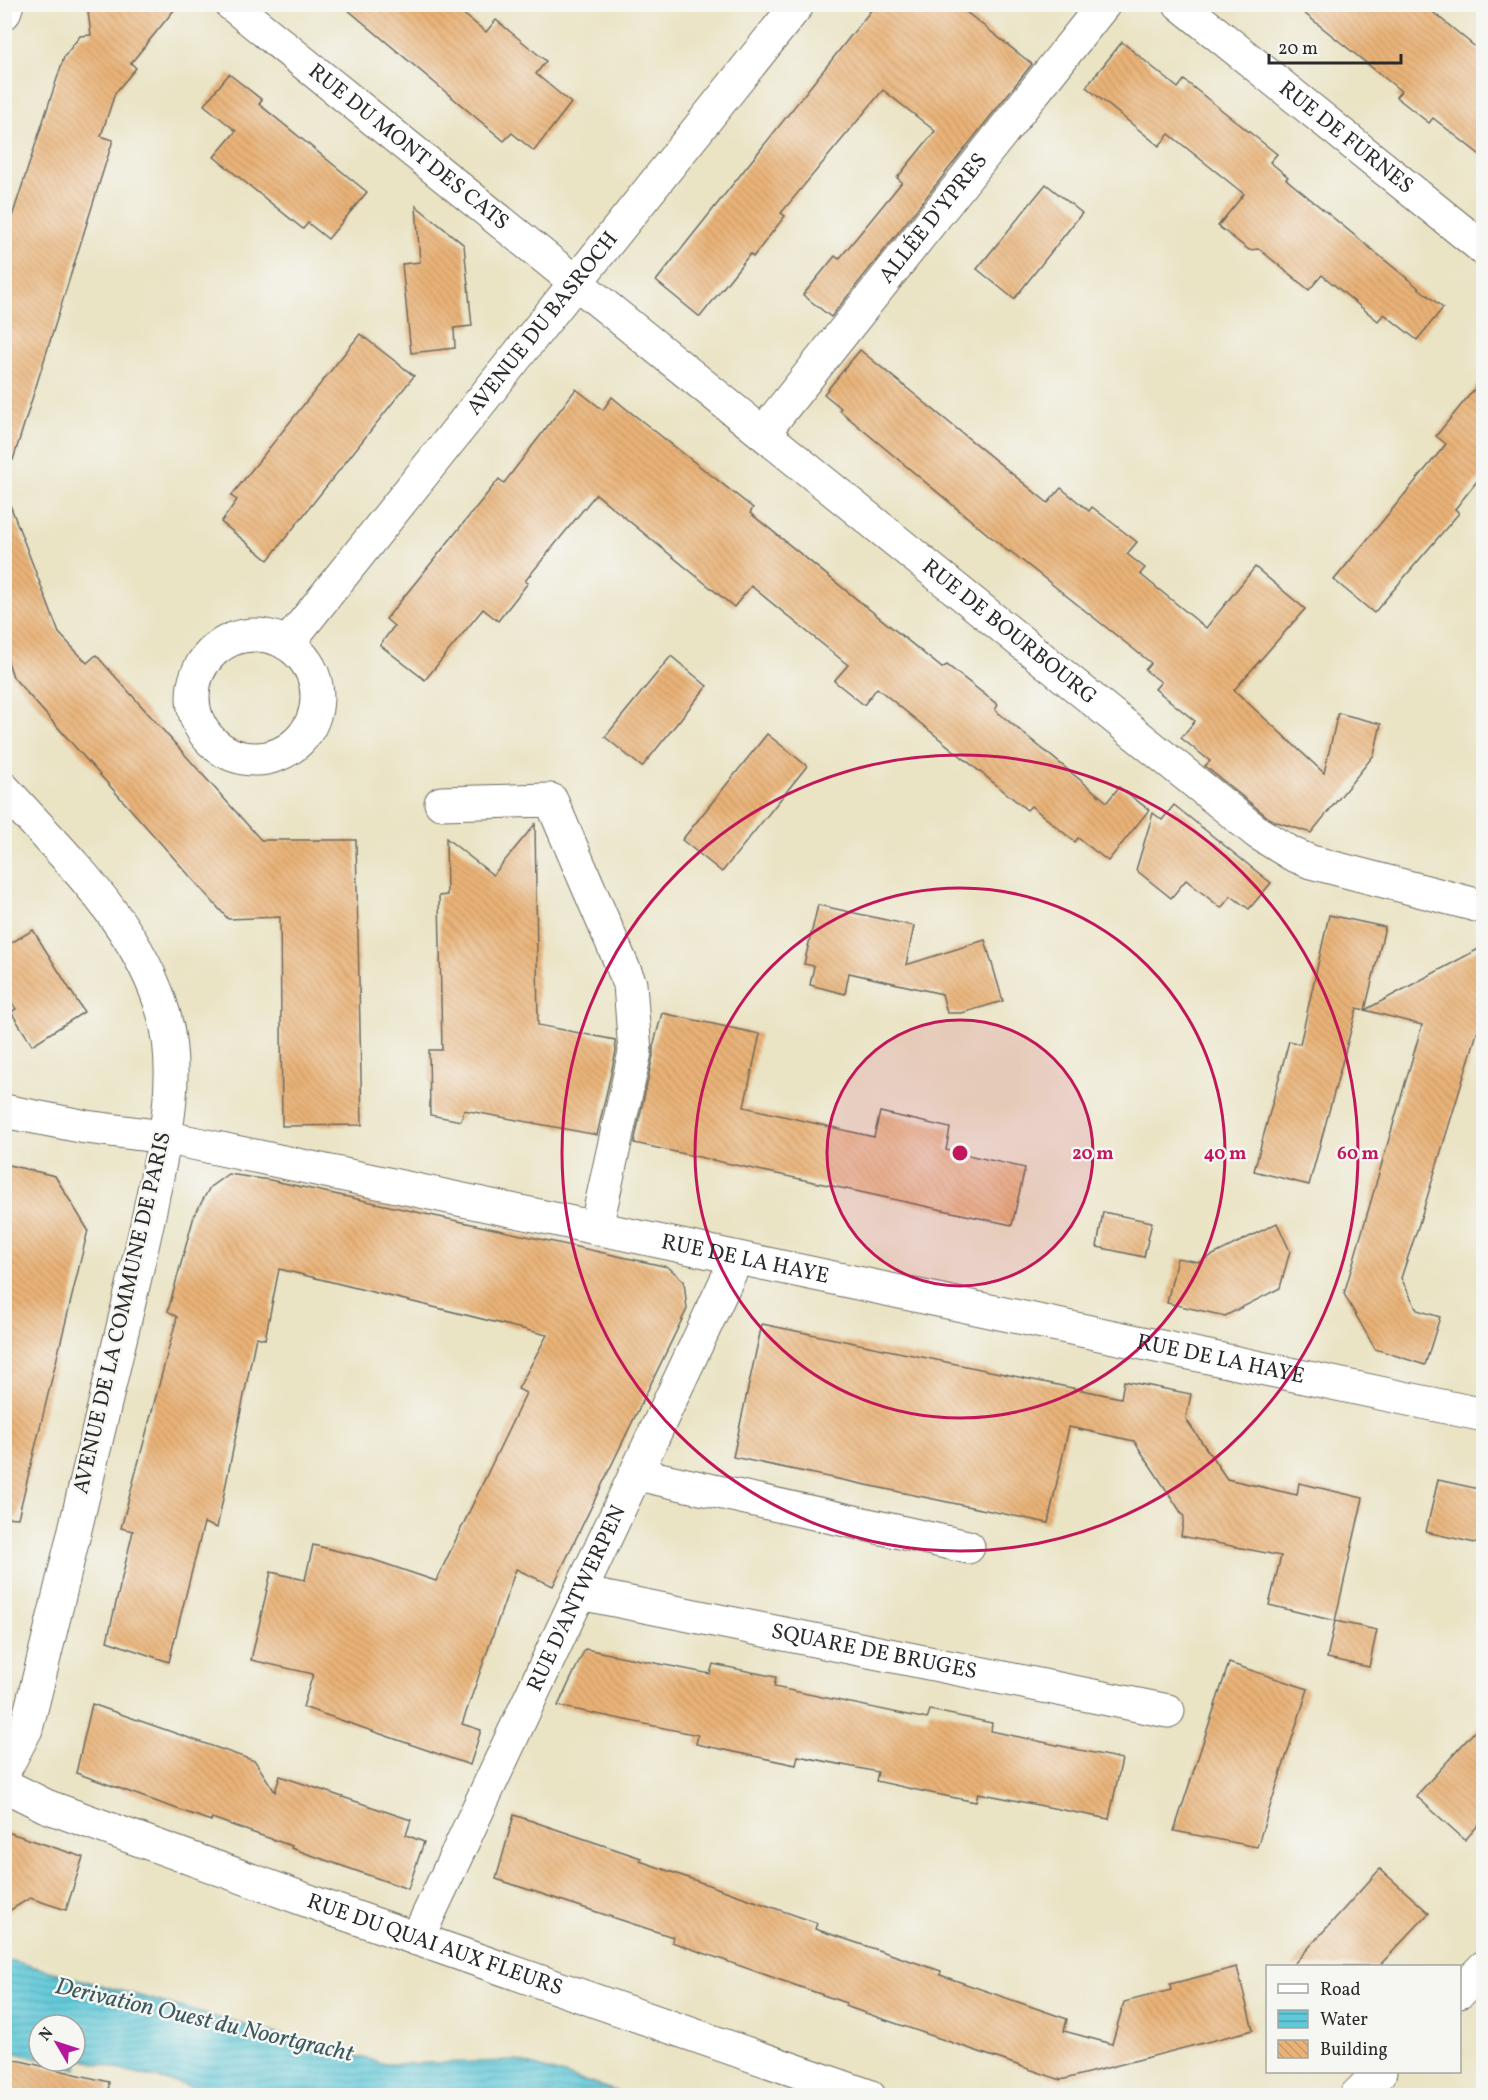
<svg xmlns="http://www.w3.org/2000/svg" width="1488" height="2100" viewBox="0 0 1488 2100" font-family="Vollkorn,serif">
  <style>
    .water { fill: url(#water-rules); stroke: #457a82; stroke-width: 1.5 }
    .building { fill: url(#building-back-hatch) }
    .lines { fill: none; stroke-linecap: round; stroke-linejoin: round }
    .minor-casing { stroke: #6e6b61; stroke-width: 35 }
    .minor { stroke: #fff; stroke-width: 33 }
    .ring { fill: none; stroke: #c2185b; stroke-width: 3 }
    .labels { text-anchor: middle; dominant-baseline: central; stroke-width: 5; stroke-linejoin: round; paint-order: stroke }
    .street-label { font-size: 22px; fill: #2b2b2b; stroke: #f6f6f2 }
    .water-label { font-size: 24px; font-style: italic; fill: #3b5a5f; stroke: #f6f6f2 }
    .centre { fill: #c2185b; stroke: #f6f6f2; stroke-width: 3 }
    .ring-label { font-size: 18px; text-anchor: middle; font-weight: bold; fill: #c2185b; stroke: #f6f6f2; stroke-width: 5; stroke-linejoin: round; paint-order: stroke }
  </style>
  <defs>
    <pattern id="water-rules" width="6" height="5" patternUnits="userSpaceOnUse" patternTransform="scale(1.5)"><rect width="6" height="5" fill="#5fc9d9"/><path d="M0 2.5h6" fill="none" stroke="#4fa3b0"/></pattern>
    <pattern id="building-back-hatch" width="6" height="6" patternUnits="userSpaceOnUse" patternTransform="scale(1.5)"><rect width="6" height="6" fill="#e9b277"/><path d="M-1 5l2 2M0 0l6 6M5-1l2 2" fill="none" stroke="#c89967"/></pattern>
  </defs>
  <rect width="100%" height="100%" fill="#f6f6f2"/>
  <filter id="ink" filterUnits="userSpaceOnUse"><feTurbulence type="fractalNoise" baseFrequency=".0167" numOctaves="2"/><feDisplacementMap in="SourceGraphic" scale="12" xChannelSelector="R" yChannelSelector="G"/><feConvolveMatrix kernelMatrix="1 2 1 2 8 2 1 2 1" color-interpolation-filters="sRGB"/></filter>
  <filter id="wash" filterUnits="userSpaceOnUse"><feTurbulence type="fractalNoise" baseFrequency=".008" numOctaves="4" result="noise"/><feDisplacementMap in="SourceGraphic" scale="24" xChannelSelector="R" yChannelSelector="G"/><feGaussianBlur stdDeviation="1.35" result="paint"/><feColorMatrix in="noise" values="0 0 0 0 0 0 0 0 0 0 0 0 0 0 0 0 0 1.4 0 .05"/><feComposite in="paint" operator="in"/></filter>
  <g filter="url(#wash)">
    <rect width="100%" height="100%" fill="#eae3c4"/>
    <polygon class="water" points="13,1961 385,2064 518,2061 629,2095 194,2095 196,2088 80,2059 77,2069 48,2061 75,2061 75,2025 39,2025 39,2059 5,2050 5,1963"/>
    <g id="blocks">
      <g class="building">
        <polygon points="87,4 179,4 131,63 136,68 115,93 101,136 113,140 100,181 13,460 4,458 4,241 64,57 80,36 91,35"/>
        <polygon points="341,4 451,4 486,32 496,20 546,61 536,74 571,103 534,151 512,133 504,141"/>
        <polygon points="876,4 956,4 1032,64 831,317 803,295 835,256 839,259 902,182 897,178 935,131 883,90 781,213 785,216 753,257 750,254 700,317 656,281"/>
        <polygon points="1293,4 1423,4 1484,54 1484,158 1433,118 1429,123 1410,108 1396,97 1401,91"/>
        <polygon points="1122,42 1178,88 1184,80 1277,154 1270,162 1288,177 1286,179 1443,308 1417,340 1384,314 1378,321 1322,275 1309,290 1259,249 1249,250 1218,226 1244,194 1169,134 1159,146 1086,87"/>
        <polygon points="229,74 262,100 259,104 367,192 328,239 308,223 303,229 214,157 236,131 204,105"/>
        <polygon points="1046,184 1082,213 1014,299 977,269"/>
        <polygon points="416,206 464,245 472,326 454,328 455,348 411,353 402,264 420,262"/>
        <polygon points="360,334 414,376 268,560 221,522 237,500 231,496"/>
        <polygon points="860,350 1048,503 1061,488 1089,511 1092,507 1137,542 1127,554 1145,568 1140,574 1206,628 1255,567 1305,609 1234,690 1324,773 1338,713 1381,724 1374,755 1311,833 1277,822 1269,818 1205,766 1210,761 1181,738 1195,721 1155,689 1161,682 1145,670 1151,663 1010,551 1009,552 839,410 841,408 824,394"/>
        <polygon points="1484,377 1484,476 1482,475 1455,509 1459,513 1374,613 1334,580 1446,444 1436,436"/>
        <polygon points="576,389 603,410 612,397 629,411 753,508 750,513 942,668 947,665 998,705 995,710 1107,802 1119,787 1149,810 1108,861 1078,838 1075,842 1031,806 1027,810 877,688 864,705 834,681 848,665 751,586 734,607 596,494 525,581 528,583 498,621 483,609 425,680 380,645 394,626 386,619 499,479 504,483"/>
        <polygon points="4,497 7,497 59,633 87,663 96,655 261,840 356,840 362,1125 282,1126 280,917 228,919 13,677 4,649"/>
        <polygon points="671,656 707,686 642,767 605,737"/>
        <polygon points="767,734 807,766 722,872 682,840"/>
        <polygon points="1174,805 1271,883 1249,909 1231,896 1221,908 1186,880 1171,898 1136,870 1153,813 1162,820"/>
        <polygon points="535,824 538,1025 615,1040 616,1051 597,1135 464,1110 461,1121 430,1115 429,1050 442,1050 439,896 447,895 446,838 493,875"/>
        <polygon points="818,905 914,926 906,965 985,940 1003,1001 962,1013 947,1013 942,994 849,973 845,994 810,985 814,966 804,964"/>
        <polygon points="1329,915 1385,927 1365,1010 1484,946 1484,1010 1419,1224 1401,1278 1417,1310 1440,1317 1425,1365 1375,1349 1344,1294 1422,1025 1357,1008 1309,1185 1254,1171 1289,1041 1300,1044"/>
        <polygon points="33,930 84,1012 32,1045 11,1012 16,1009 4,992 4,947"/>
        <polygon points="662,1013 760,1034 744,1107 874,1137 880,1112 950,1128 946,1150 1025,1168 1012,1225 634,1143 653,1056 653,1047"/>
        <polygon points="4,1164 55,1176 88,1230 18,1518 4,1517"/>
        <polygon points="228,1174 270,1180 668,1267 684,1281 687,1309 553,1586 516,1569 462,1724 481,1730 470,1765 303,1707 313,1674 251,1660 271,1572 305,1580 313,1545 371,1559 436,1581 526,1393 518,1389 547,1335 279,1269 265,1339 256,1337 217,1528 204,1523 169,1662 107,1641 133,1531 121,1528 177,1317 168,1311 194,1216 210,1187"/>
        <polygon points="1103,1212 1152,1222 1144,1257 1097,1247"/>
        <polygon points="1277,1223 1290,1251 1280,1288 1225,1316 1167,1303 1177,1258 1199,1262"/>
        <polygon points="762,1324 1121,1398 1124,1381 1191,1394 1186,1419 1227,1479 1297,1495 1299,1483 1363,1498 1335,1621 1269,1605 1281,1556 1181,1536 1184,1517 1134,1441 1069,1427 1048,1523 733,1457"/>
        <polygon points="1438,1480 1484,1490 1484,1545 1426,1532"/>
        <polygon points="1335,1621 1377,1630 1369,1667 1327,1658"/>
        <polygon points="585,1649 710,1674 713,1664 776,1677 774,1687 927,1719 930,1710 992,1723 991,1731 1122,1759 1109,1819 978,1793 976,1802 926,1792 876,1781 878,1772 798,1756 796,1765 696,1744 698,1735 558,1706"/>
        <polygon points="1229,1663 1308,1689 1257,1847 1174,1831"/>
        <polygon points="92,1704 255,1761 275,1792 280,1776 411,1820 406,1835 424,1842 408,1889 291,1848 292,1846 251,1832 212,1818 211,1821 76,1773"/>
        <polygon points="1484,1721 1484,1819 1465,1840 1416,1796"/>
        <polygon points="514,1815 641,1858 640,1861 817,1923 815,1929 941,1971 940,1975 1067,2019 1064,2031 1112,2044 1124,2002 1171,1990 1170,1984 1237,1967 1253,2030 1061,2080 845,2006 846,2003 672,1942 673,1937 496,1879"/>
        <polygon points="4,1831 83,1857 66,1910 30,1898 4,1914"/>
        <polygon points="1380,1869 1429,1913 1379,1966 1292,1966"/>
        <polygon points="4,2057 109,2082 108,2096 4,2096"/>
      </g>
    </g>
  </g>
  <g filter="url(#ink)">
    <use href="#blocks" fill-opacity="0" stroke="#6e6b61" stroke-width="1.5"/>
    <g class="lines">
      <g class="minor-casing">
        <g id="minor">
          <path id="s1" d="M231 4 1258 833 1292 854 1311 862 1484 907"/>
          <path id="s2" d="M1180 4 1484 249"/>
          <polyline points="4,13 7,4"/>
          <path id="s3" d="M763 433 1104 4"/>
          <circle cx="255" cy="697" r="62"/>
          <path id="s4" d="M287 644 798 4"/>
          <path d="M4 789C65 857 139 925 164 1015 180 1073 166 1137 153 1195 141 1257 125 1317 111 1378 83 1495 56 1613 26 1729L4 1771"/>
          <polyline points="441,803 551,800 630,984 635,1052 596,1228"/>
          <path id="s5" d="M4 1111 86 1127 164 1137 1484 1415"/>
          <polyline points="637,1474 968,1547"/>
          <path id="s6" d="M580 1593 1168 1711"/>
          <path id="s7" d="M4 1785 46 1806 331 1909 869 2096"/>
          <path id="s8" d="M417 1939 737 1258"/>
          <polyline points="1460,1992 1484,1967"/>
          <polyline points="1356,2096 1380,2072"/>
        </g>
      </g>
      <use href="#minor" class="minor"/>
    </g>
  </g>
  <circle cx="960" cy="1153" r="133" fill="#c2185b" fill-opacity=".12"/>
  <g class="ring">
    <circle cx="960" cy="1153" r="133"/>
    <circle cx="960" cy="1153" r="265"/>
    <circle cx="960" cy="1153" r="398"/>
  </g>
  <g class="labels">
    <g class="street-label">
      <text stroke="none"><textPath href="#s2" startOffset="213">RUE DE FURNES</textPath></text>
      <text stroke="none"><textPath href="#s1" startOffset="228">RUE DU MONT DES CATS</textPath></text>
      <text stroke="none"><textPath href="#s3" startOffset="274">ALLÉE D'YPRES</textPath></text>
      <text stroke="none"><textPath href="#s4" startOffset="410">AVENUE DU BASROCH</textPath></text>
      <text stroke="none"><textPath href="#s1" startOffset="1000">RUE DE BOURBOURG</textPath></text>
      <text stroke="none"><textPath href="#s5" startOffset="756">RUE DE LA HAYE</textPath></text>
      <text transform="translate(123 1313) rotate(-77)">AVENUE DE LA COMMUNE DE PARIS</text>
      <text stroke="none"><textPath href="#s5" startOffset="1242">RUE DE LA HAYE</textPath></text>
      <text stroke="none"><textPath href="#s8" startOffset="376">RUE D'ANTWERPEN</textPath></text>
      <text stroke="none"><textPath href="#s6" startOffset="300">SQUARE DE BRUGES</textPath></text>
      <text stroke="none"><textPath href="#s7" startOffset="460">RUE DU QUAI AUX FLEURS</textPath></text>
    </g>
    <g class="water-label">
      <text transform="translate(204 2021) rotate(13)">Derivation Ouest du Noortgracht</text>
    </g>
  </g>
  <circle cx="960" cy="1153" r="9" class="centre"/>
  <g class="ring-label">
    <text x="1093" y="1159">20 m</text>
    <text x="1225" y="1159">40 m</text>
    <text x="1358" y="1159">60 m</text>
  </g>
  <rect width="1488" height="2100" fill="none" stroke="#f6f6f2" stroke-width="24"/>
  <rect x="1266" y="1965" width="195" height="108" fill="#f6f6f2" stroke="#a5a5a2" stroke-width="1.5"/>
  <rect x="1278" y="1984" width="30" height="9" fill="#ffffff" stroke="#a5a5a2" stroke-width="1.5"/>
  <text x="1320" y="1995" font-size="18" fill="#2b2b2b">Road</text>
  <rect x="1278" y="2010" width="30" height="18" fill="url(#water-rules)" stroke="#a5a5a2" stroke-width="1.5"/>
  <text x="1320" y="2025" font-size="18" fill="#2b2b2b">Water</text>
  <rect x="1278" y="2040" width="30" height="18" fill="url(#building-back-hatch)" stroke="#a5a5a2" stroke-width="1.5"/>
  <text x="1320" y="2055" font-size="18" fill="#2b2b2b">Building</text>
  <g transform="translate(57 2043) rotate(309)"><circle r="28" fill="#f6f6f2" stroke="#a5a5a2" stroke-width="1.5"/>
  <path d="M0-4.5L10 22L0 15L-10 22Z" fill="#b5179e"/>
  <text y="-9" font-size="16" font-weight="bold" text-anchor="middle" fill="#2b2b2b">N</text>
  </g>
  <path d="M1269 54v9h132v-9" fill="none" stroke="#2b2b2b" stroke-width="3"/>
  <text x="1278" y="54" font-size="18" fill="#2b2b2b" stroke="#f6f6f2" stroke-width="4.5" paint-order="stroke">20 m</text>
</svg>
